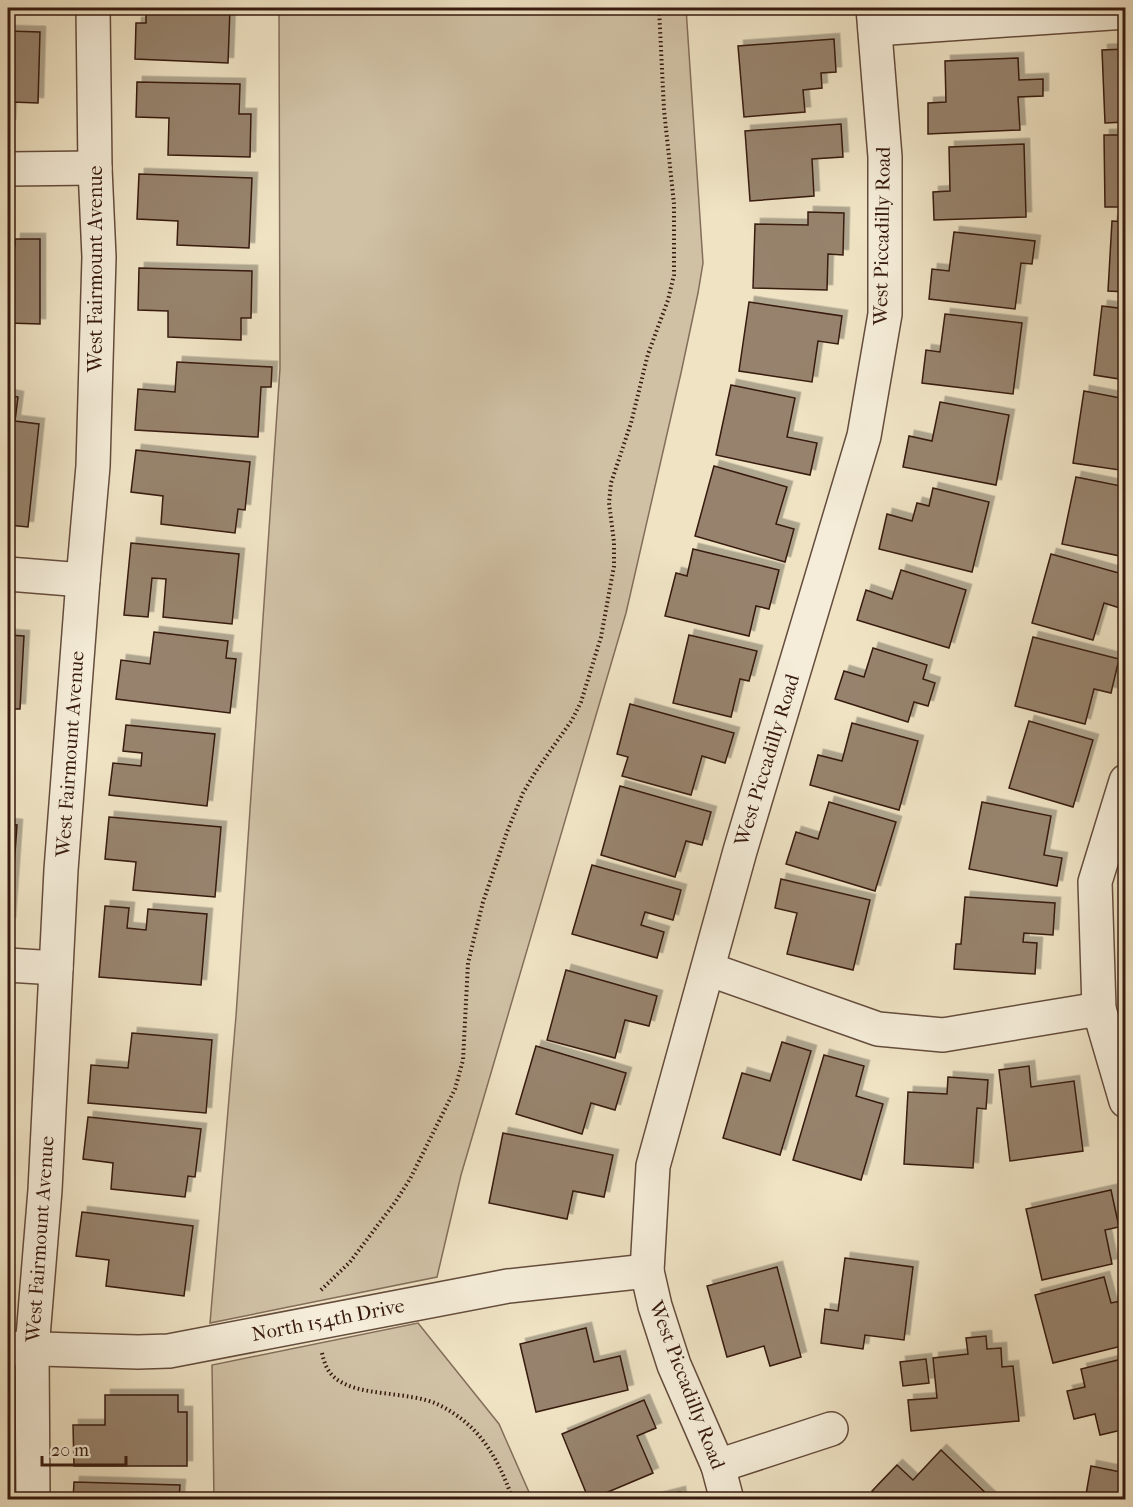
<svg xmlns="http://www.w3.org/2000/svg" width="1133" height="1507" viewBox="0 0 1133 1507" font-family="'IM FELL French Canon',serif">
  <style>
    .green { fill: #d0c1a5; stroke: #846e5a; stroke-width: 1.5 }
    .building { fill: #97836d; stroke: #371a0f; stroke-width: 1.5; filter: url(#shadow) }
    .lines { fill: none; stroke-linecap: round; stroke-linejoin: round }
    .minor-casing { stroke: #654c3c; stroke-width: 36 }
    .path { stroke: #371a0f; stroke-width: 4; stroke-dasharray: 1.5 3; stroke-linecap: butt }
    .minor { stroke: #f5edd9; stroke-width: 33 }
    .labels { text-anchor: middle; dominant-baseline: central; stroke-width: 4.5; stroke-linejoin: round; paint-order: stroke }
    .street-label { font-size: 20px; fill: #371a0f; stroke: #f5edd9 }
  </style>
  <defs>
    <filter id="shadow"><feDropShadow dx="5.5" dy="-5.5" stdDeviation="0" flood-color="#0004"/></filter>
  </defs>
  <rect width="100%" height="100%" fill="#efe3c4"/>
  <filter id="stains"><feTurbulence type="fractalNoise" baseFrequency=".00333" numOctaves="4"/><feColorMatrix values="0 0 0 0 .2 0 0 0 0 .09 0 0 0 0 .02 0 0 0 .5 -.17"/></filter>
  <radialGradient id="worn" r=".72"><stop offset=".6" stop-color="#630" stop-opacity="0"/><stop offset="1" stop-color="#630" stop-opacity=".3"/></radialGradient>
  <g class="green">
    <polygon points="279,8 686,8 703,263 698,293 681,373 626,613 461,1175 437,1277 210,1323 236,1016 280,368"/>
    <polygon points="418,1323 499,1424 532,1499 214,1499 212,1365"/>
  </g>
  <g class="building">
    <polygon points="146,8 230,8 228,63 135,59 136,23 146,23"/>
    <polygon points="8,31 40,32 38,103 11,102 10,125 8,125"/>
    <polygon points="834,39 836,72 821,73 822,88 803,90 805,112 744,117 738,46"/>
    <polygon points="1126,49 1126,122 1105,123 1102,50"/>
    <polygon points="1018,58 1019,80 1043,79 1043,96 1018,97 1020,130 928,134 928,103 946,102 945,61"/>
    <polygon points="137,82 240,84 239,114 251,114 250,157 168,155 169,118 136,117"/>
    <polygon points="841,124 843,157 812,159 814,196 750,201 745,131"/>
    <polygon points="1104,135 1126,135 1126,207 1105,207"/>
    <polygon points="1024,144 1026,217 934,220 933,192 950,191 949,147"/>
    <polygon points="139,174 252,178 249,248 177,245 178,221 137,219"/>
    <polygon points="808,212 844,213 843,255 828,254 827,290 753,288 755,224 808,225"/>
    <polygon points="1112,221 1126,222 1126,292 1108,291"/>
    <polygon points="954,232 1035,241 1032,264 1021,263 1015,309 929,299 932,269 949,271"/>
    <polygon points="15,239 40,239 40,324 8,323 8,246 15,246"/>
    <polygon points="139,268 252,271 251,318 241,318 241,340 168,337 168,311 138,310"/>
    <polygon points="749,302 842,316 838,344 818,341 812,382 739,371"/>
    <polygon points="1102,306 1126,309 1126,380 1094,375"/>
    <polygon points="945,314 1022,323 1013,394 922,383 926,350 940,352"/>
    <polygon points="177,362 272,367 271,387 261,387 258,437 135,430 138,389 175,392"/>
    <polygon points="731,385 795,398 787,437 817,443 810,475 716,455"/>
    <polygon points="1084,391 1126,399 1126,471 1073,463"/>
    <polygon points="8,395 18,397 15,421 39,424 28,527 8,525"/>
    <polygon points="940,402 1009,415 996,485 903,467 909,436 932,441"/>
    <polygon points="136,450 250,462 245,510 238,509 235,533 161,524 163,496 131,492"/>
    <polygon points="714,466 787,487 776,524 794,529 785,562 695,536"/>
    <polygon points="1076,477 1126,487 1126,530 1120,556 1062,544"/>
    <polygon points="933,488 989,502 972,572 879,549 887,514 912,521 917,503 929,506"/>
    <polygon points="131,543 239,554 232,624 163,617 166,579 152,578 148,617 124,615"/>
    <polygon points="693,549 779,570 769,609 756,606 749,636 665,616 676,573 687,576"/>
    <polygon points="1051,554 1126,575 1126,610 1104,603 1093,640 1032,623"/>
    <polygon points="901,570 966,590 949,648 857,620 866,590 892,599"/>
    <polygon points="154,632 228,641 226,658 236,659 230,713 116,699 121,660 150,664"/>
    <polygon points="8,635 24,636 20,709 8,709"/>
    <polygon points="689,635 757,651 749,681 740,679 731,717 673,703"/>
    <polygon points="1033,637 1119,659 1111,693 1094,689 1085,724 1015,706"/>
    <polygon points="873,648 927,665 923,679 935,683 928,706 914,702 908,722 835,699 844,671 864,677"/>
    <polygon points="630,704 734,733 725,763 702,756 691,795 622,776 628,757 617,754"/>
    <polygon points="1029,721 1093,740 1073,807 1009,788"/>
    <polygon points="852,723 918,741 899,810 810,785 818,755 842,761"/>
    <polygon points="126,725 215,734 207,806 109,795 113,763 141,766 142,753 123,751"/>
    <polygon points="620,786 711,812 702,845 686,841 675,877 601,855"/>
    <polygon points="829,802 896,822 875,891 786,864 796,832 818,839"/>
    <polygon points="982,802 1051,816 1044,855 1062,858 1057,886 969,869"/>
    <polygon points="109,817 221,827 215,897 133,890 136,862 105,859"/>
    <polygon points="8,824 17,825 10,923 8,923"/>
    <polygon points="592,865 681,890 673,920 645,912 641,925 664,932 657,958 572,934"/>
    <polygon points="781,879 870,900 853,970 787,954 797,913 775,908"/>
    <polygon points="965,897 1055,903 1053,935 1024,933 1023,942 1037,943 1035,974 954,969 956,944 961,944"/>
    <polygon points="105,906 129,908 127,928 146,930 148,909 207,914 201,985 99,977"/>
    <polygon points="566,970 657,996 649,1026 625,1020 615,1058 547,1040"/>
    <polygon points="132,1033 212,1040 206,1113 88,1103 91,1065 128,1068"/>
    <polygon points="782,1042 811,1051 780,1155 723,1138 742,1073 770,1081"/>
    <polygon points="536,1046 626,1073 615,1110 591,1103 582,1134 516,1114"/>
    <polygon points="824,1055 864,1066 856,1096 883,1104 861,1180 793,1160"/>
    <polygon points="1029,1066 1031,1087 1074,1081 1083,1151 1010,1161 999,1070"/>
    <polygon points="948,1077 988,1080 986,1109 977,1108 973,1168 904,1164 908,1092 947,1094"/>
    <polygon points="88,1117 201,1129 195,1177 188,1176 185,1197 111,1189 113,1163 83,1159"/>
    <polygon points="503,1133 613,1155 604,1197 573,1191 567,1219 489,1203"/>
    <polygon points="1111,1190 1119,1227 1105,1230 1112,1264 1042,1280 1026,1209"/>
    <polygon points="82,1212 193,1226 184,1296 106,1286 109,1260 76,1256"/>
    <polygon points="845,1258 913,1267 904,1340 865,1335 863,1349 821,1343 825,1309 838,1311"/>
    <polygon points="777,1267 801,1357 770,1366 764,1346 727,1357 707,1286"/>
    <polygon points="1104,1277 1111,1303 1126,1300 1126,1345 1053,1363 1035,1295"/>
    <polygon points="586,1328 594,1362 620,1356 628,1390 536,1412 520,1344"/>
    <polygon points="986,1336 987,1349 1001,1348 1002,1367 1013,1366 1019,1421 911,1431 908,1400 937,1398 933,1358 968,1354 966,1338"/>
    <polygon points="1126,1358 1126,1429 1100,1435 1095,1414 1074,1419 1067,1391 1085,1387 1081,1369"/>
    <polygon points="926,1359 929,1383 903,1386 900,1362"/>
    <polygon points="105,1395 178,1395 178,1412 187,1412 187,1466 74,1466 73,1425 105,1425"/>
    <polygon points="644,1400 656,1428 637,1436 653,1473 589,1500 562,1434"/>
    <polygon points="941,1450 993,1500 881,1500 872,1491 897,1465 913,1480"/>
    <polygon points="1091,1466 1126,1473 1126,1500 1085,1500"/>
    <polygon points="74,1482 180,1485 179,1500 73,1500"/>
    <polygon points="680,1492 681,1500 648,1500"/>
  </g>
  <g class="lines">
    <g class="minor-casing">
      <g id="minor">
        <polyline points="875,29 1126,12"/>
        <polyline points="8,169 95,168"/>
        <polyline points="8,574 83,580"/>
        <polyline points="1126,781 1095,882 1099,1009 1126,1101"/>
        <polyline points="8,965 56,968"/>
        <polyline points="708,969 878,1029 943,1035 1099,1009"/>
        <polyline points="8,1348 138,1352 169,1351 508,1286 647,1271"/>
        <polyline points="718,1466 831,1429"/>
        <polyline points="33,1500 32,1349 45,1190 61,870 83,580 93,466 99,257 95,168 93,8"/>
        <polyline points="727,1500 718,1466 674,1365 655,1306 647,1271 653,1166 740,851 864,436 885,314 885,157 873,8"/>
      </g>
    </g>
    <g class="path">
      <polyline points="321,1290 350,1262 396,1201 410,1179 455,1089 463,1060 468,963 483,902 507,832 523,793 536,771 572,720 581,702 601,637 614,566 614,542 609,503 611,483 631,423 648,354 668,300 674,275 674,204 664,110 659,8"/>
      <path d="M322 1353C324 1362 327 1371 334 1377 357 1398 409 1390 439 1405 480 1425 498 1458 513 1500"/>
    </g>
    <use href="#minor" class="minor"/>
  </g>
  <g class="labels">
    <g class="street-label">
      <text transform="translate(882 236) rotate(-89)">West Piccadilly Road</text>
      <text transform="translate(95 269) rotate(-90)">West Fairmount Avenue</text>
      <text transform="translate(70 754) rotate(-86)">West Fairmount Avenue</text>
      <text transform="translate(767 760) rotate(-73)">West Piccadilly Road</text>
      <text transform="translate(40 1239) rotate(-86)">West Fairmount Avenue</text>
      <text transform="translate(328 1320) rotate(-11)">North 154th Drive</text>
      <text transform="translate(687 1385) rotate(69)">West Piccadilly Road</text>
    </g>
  </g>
  <rect width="1133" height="1507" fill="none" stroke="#efe3c4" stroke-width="30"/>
  <rect x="9" y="9" width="1115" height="1489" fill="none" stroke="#371a0f" stroke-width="3"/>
  <rect x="15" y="15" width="1103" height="1477" fill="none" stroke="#371a0f" stroke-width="1.5"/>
  <path d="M42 1456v9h84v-9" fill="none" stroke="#371a0f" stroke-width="3"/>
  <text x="51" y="1456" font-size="18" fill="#371a0f" stroke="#f5edd9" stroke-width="4.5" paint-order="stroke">20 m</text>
  <rect width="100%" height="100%" filter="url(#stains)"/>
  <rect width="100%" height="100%" fill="url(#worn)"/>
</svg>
